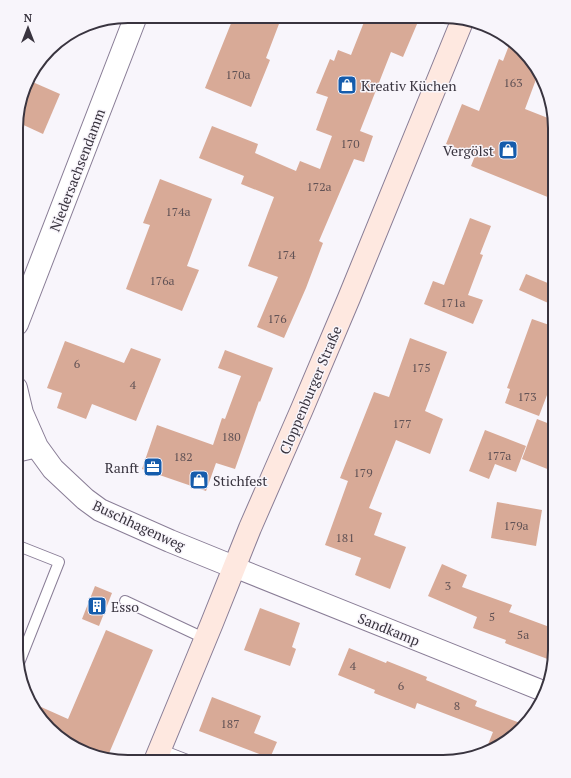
<svg xmlns="http://www.w3.org/2000/svg" width="571" height="778" viewBox="0 0 571 778" font-family="'PT Serif',serif">
  <style>
    .building { fill: #d8aa97 }
    .lines { fill: none; stroke-linecap: round; stroke-linejoin: round }
    .service-casing { stroke: #897d96; stroke-width: 12 }
    .minor-casing { stroke: #897d96; stroke-width: 22 }
    .tertiary-casing { stroke: #897d96; stroke-width: 24 }
    .secondary-casing { stroke: #897d96; stroke-width: 24 }
    .service { stroke: #fff; stroke-width: 10 }
    .minor { stroke: #fff; stroke-width: 20 }
    .tertiary { stroke: #fff; stroke-width: 22 }
    .secondary { stroke: #fee8e0; stroke-width: 22 }
    .labels { text-anchor: middle; dominant-baseline: central; stroke-width: 3; stroke-linejoin: round; paint-order: stroke }
    .number-label { font-size: 12px; fill: #615255 }
    .poi-label { font-size: 14px; fill: #39343f; stroke: #f8f5fb; text-anchor: start }
    .street-label { font-size: 14px; fill: #39343f; stroke: #f8f5fb }
    .rim { fill: none; stroke: #39343f; stroke-width: 2 }
  </style>
  <rect width="100%" height="100%" fill="#f8f5fb"/>
  <g class="building">
    <polygon points="234,16 282,16 266,58 270,60 251,107 205,88"/>
    <polygon points="366,17 420,17 403,57 391,52 360,131 373,136 364,162 354,159 319,241 323,243 306,288 284,338 257,327 278,277 248,266 274,197 241,184 244,176 199,158 212,126 258,144 255,153 296,171 300,161 320,169 332,136 316,130 328,97 316,93 330,59 334,61 338,50 351,55"/>
    <polygon points="511,40 537,70 538,74 525,109 553,120 555,128 555,200 471,166 475,156 446,144 462,104 479,111 499,59 503,61"/>
    <polygon points="28,80 60,94 43,134 17,122 17,113"/>
    <polygon points="160,179 212,199 187,266 199,270 182,311 126,289 150,225 143,223"/>
    <polygon points="470,218 491,226 480,254 483,255 468,295 483,300 473,324 424,304 433,281 444,285"/>
    <polygon points="526,274 555,286 555,306 519,290"/>
    <polygon points="532,319 555,327 555,374 539,416 505,403 510,389 507,388"/>
    <polygon points="410,338 447,352 425,411 443,419 430,454 396,440 369,508 382,513 374,535 406,547 390,589 355,575 361,558 325,545 348,481 340,478 374,392 389,397"/>
    <polygon points="65,341 124,363 131,348 161,359 136,421 92,404 86,419 57,408 62,393 47,388"/>
    <polygon points="225,350 273,368 260,402 259,401 235,469 216,463 206,491 142,469 157,425 213,445 222,418 225,419 241,376 218,368"/>
    <polygon points="537,419 555,426 555,472 522,459"/>
    <polygon points="485,430 526,446 516,472 495,464 489,479 469,471"/>
    <polygon points="497,502 542,510 536,546 491,538"/>
    <polygon points="442,564 467,575 462,587 512,605 509,612 555,629 555,658 553,661 505,643 506,640 473,628 477,617 428,596"/>
    <polygon points="95,586 112,593 99,626 82,619"/>
    <polygon points="260,608 300,623 292,647 296,649 290,666 244,650"/>
    <polygon points="106,630 153,650 107,758 64,741 30,702 68,719"/>
    <polygon points="349,648 386,663 387,661 427,677 426,680 477,701 475,706 523,724 493,750 485,752 493,732 417,703 415,709 374,693 375,690 338,675"/>
    <polygon points="212,697 261,716 254,733 277,742 270,758 199,731"/>
  </g>
  <g class="lines">
    <g class="service-casing">
      <g id="service">
        <polyline points="16,545 59,562 19,663"/>
        <polyline points="125,601 206,639"/>
        <polyline points="159,749 190,761"/>
      </g>
    </g>
    <g class="minor-casing">
      <g id="minor">
        <polyline points="16,452 37,447"/>
        <polyline points="234,567 543,691"/>
      </g>
    </g>
    <g class="tertiary-casing">
      <g id="tertiary">
        <polyline points="17,324 136,16"/>
        <polyline points="16,388 22,413 37,447 53,469 85,499 100,510 170,541 234,567"/>
      </g>
    </g>
    <g class="secondary-casing">
      <polyline id="secondary" points="155,761 212,623 250,528 302,409 349,298 463,19"/>
    </g>
    <use href="#service" class="service"/>
    <use href="#minor" class="minor"/>
    <use href="#tertiary" class="tertiary"/>
    <use href="#secondary" class="secondary"/>
  </g>
  <defs>
    <g id="shop-square" transform="scale(1)"><rect x="-9" y="-9" width="18" height="18" rx="4" fill="#155cac" stroke="#f8f5fb"/><path d="M-5-2.5h2.3a2.7 3.5 0 0 1 5.4 0H5L5.5 6h-11ZM-1.5-2.5h3a1.5 2.3 0 0 0-3 0Z" fill="#fff"/></g>
    <g id="office-square" transform="scale(1)"><rect x="-9" y="-9" width="18" height="18" rx="4" fill="#155cac" stroke="#f8f5fb"/><path d="M-6-3h4V-5.5h4V-3h4V5H-6ZM-1-4.5V-3h2v-1.5ZM-6 0V1H6V0Z" fill="#fff"/></g>
    <g id="building-square" transform="scale(1)"><rect x="-9" y="-9" width="18" height="18" rx="4" fill="#155cac" stroke="#f8f5fb"/><path d="M-4-6H4V6H1V3H-1V6H-4ZM-2.5-4.3h1.7v1.8h-1.7ZM.8-4.3h1.7v1.8H.8ZM-2.5-1h1.7V.8h-1.7ZM.8-1h1.7V.8H.8Z" fill="#fff"/></g>
  </defs>
  <g fill-rule="evenodd">
    <use href="#shop-square" x="347" y="85"/>
    <use href="#shop-square" x="508" y="150"/>
    <use href="#office-square" x="153" y="467"/>
    <use href="#shop-square" x="199" y="480"/>
    <use href="#building-square" x="97" y="606"/>
  </g>
  <g class="labels">
    <g class="number-label">
      <text x="238" y="74">170a</text>
      <text x="513" y="82">163</text>
      <text x="350" y="143">170</text>
      <text x="319" y="186">172a</text>
      <text x="178" y="211">174a</text>
      <text x="286" y="254">174</text>
      <text x="162" y="280">176a</text>
      <text x="453" y="302">171a</text>
      <text x="277" y="318">176</text>
      <text x="77" y="363">6</text>
      <text x="421" y="367">175</text>
      <text x="133" y="384">4</text>
      <text x="527" y="396">173</text>
      <text x="402" y="423">177</text>
      <text x="231" y="436">180</text>
      <text x="499" y="455">177a</text>
      <text x="183" y="456">182</text>
      <text x="363" y="472">179</text>
      <text x="516" y="525">179a</text>
      <text x="345" y="537">181</text>
      <text x="448" y="585">3</text>
      <text x="492" y="616">5</text>
      <text x="523" y="634">5a</text>
      <text x="353" y="665">4</text>
      <text x="401" y="685">6</text>
      <text x="457" y="705">8</text>
      <text x="230" y="723">187</text>
    </g>
    <g class="poi-label">
      <text x="361" y="85">Kreativ Küchen</text>
      <text x="494" y="150" text-anchor="end">Vergölst</text>
      <text x="139" y="467" text-anchor="end">Ranft</text>
      <text x="213" y="480">Stichfest</text>
      <text x="111" y="606">Esso</text>
    </g>
    <g class="street-label">
      <text transform="translate(77 170) rotate(-69)">Niedersachsendamm</text>
      <text transform="translate(310 390) rotate(-67)">Cloppenburger Straße</text>
      <text transform="translate(139 525) rotate(25)">Buschhagenweg</text>
      <text transform="translate(389 629) rotate(22)">Sandkamp</text>
    </g>
  </g>
  <path d="M0 0H571V778H0ZM128 23H443A105 105 0 0 1 548 128V650A105 105 0 0 1 443 755H128A105 105 0 0 1 23 650V128A105 105 0 0 1 128 23Z" fill="#f8f5fb" fill-rule="evenodd"/>
  <path class="rim" d="M128 23H443A105 105 0 0 1 548 128V650A105 105 0 0 1 443 755H128A105 105 0 0 1 23 650V128A105 105 0 0 1 128 23Z"/>
  <g transform="translate(28 28)" stroke="#f8f5fb" stroke-width="3" paint-order="stroke">
  <path d="M0-3L7 15L0 10L-7 15Z" fill="#39343f"/>
  <text y="-6" font-size="11" font-weight="bold" text-anchor="middle" fill="#39343f">N</text>
  </g>
</svg>
